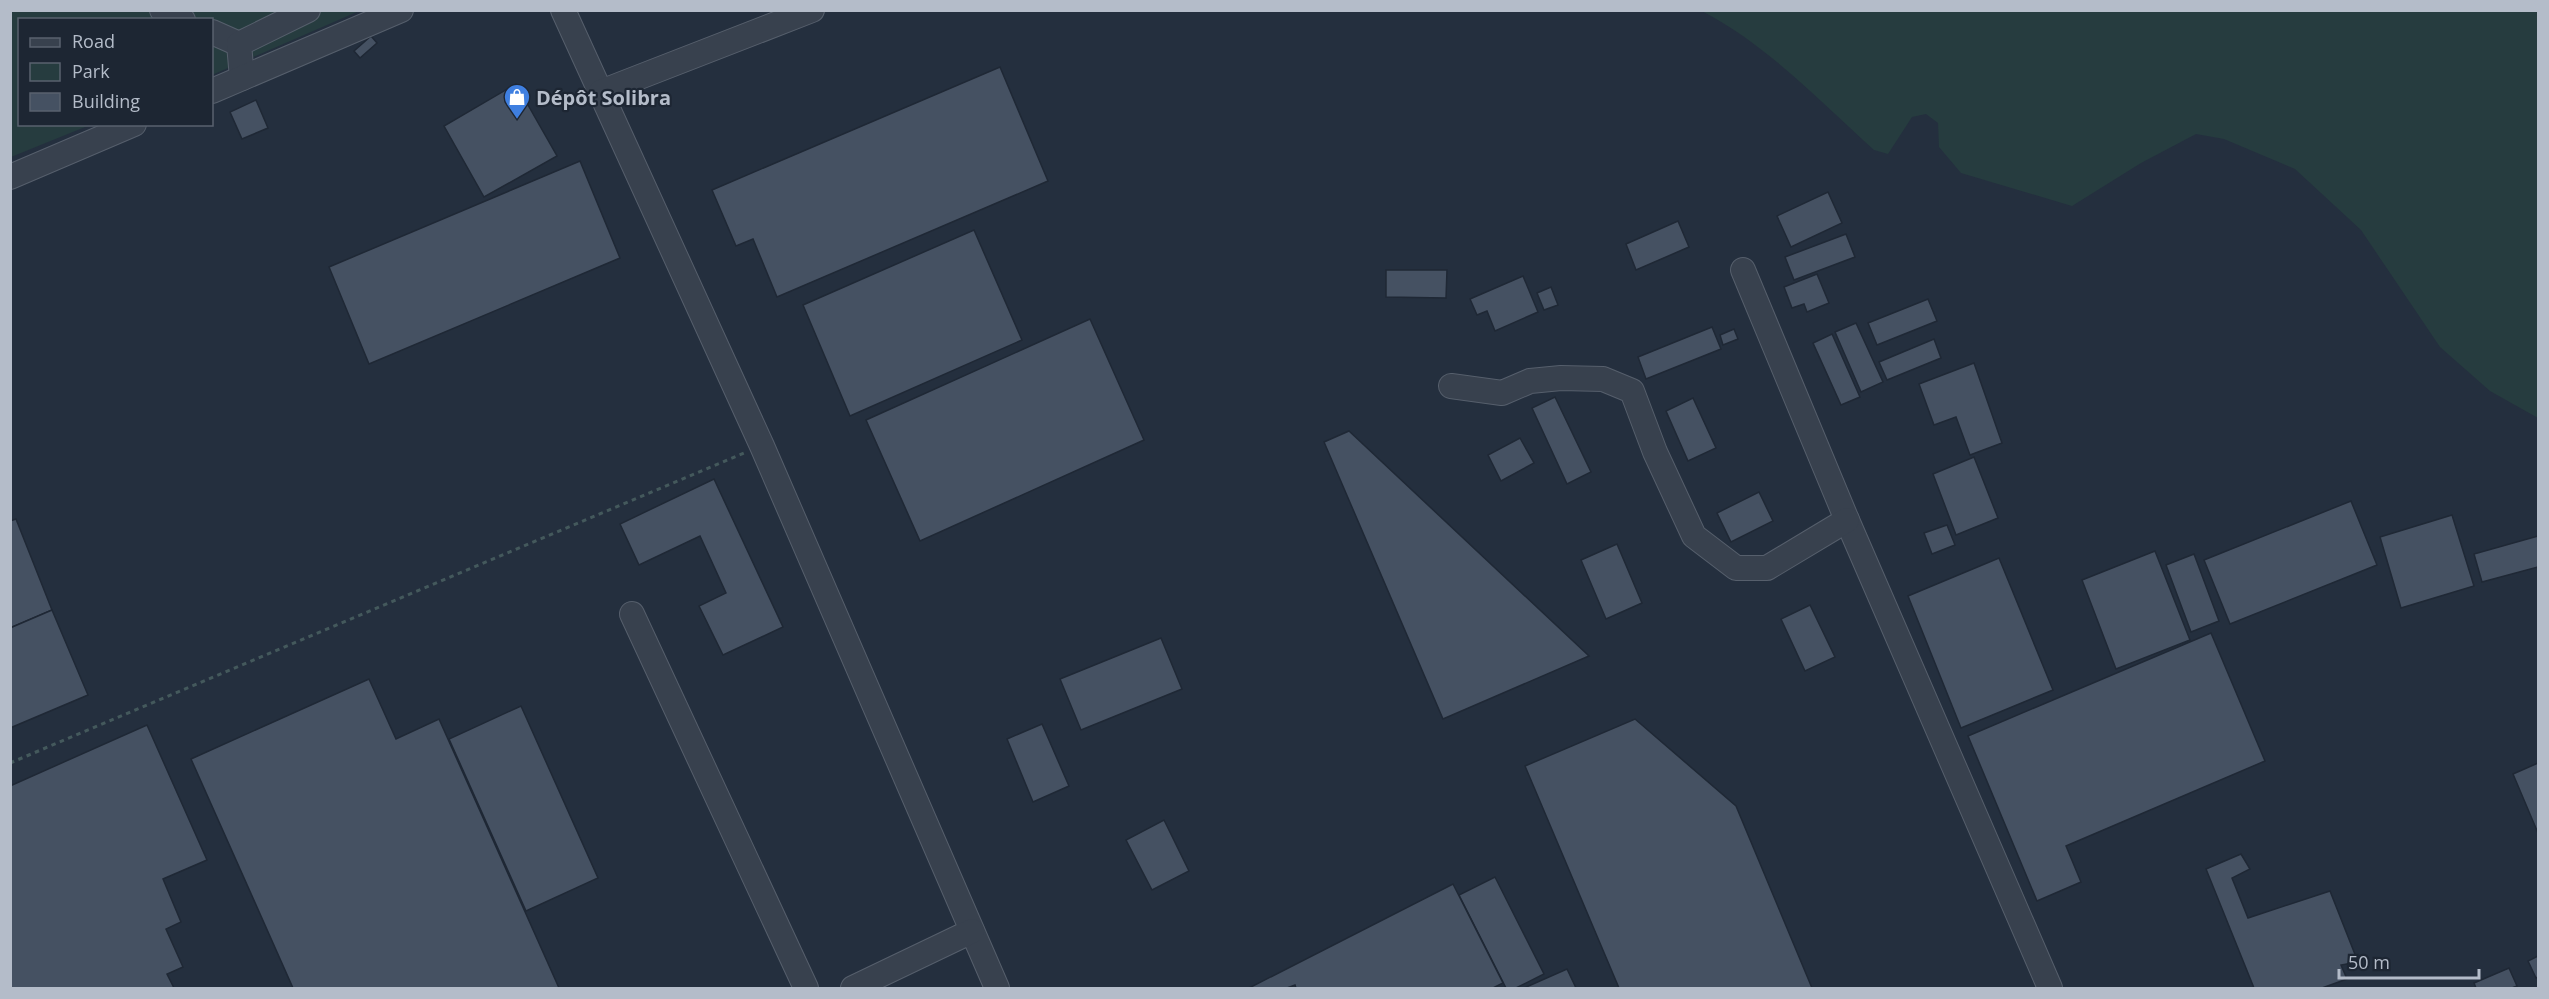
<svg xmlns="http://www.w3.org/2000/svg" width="2549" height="999" viewBox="0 0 2549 999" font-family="'Open Sans',sans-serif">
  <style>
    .green { fill: #263c3f }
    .building { fill: #455162; stroke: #1f2835; stroke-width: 1.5 }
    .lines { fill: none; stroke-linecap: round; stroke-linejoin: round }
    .minor-casing { stroke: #565f6c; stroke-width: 26 }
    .path { stroke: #44595c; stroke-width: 3; stroke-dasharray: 4.5 4.5; stroke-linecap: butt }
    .minor { stroke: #38414e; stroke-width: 24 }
    .labels { text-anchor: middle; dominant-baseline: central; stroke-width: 4.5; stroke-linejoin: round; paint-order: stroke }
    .poi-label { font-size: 20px; font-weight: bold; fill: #b4bcc9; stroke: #1d2633; text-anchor: start }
  </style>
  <rect width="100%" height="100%" fill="#242f3e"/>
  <g class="green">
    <polygon points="11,11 359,11 212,75 212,20 20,20 20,124 90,125 11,157"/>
    <path d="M1702 11H2538V418L2490 391 2440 347 2361 230 2295 169 2224 139 2196 134 2141 163 2072 206 1961 173 1939 147 1938 123 1926 114 1912 117 1888 154 1874 150C1820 101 1767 45 1702 11Z"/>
  </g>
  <g class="building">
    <polygon points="371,36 377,43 360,58 354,51"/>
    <polygon points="1000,67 1048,181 777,297 753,239 736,246 712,190"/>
    <polygon points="516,84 557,156 484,197 444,126"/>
    <polygon points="256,100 268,128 242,139 230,112"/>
    <polygon points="580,161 620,258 369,364 329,267"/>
    <polygon points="1828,192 1842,223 1791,247 1777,216"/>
    <polygon points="1678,221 1689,247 1636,270 1626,244"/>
    <polygon points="974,230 1022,340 850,416 803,305"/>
    <polygon points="1846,234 1855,257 1794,280 1785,257"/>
    <polygon points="1386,270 1447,270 1446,298 1386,297"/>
    <polygon points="1817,274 1829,303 1807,312 1804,304 1792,308 1784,287"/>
    <polygon points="1523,276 1538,312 1495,331 1487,311 1477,315 1470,299"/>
    <polygon points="1551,287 1558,305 1544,310 1537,293"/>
    <polygon points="1928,299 1937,321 1877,345 1868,323"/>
    <polygon points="1090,319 1144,440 920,541 866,420"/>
    <polygon points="1856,323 1883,382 1861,392 1835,332"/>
    <polygon points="1712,327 1721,349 1646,379 1638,357"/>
    <polygon points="1734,329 1738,339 1723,345 1720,335"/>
    <polygon points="1832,334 1860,397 1841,405 1813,343"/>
    <polygon points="1934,339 1941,358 1887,380 1879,362"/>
    <polygon points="1974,363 2002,443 1970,455 1956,417 1934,425 1919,384"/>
    <polygon points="1555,397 1591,472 1567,484 1532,408"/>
    <polygon points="1693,398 1716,448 1688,461 1666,411"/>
    <polygon points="1349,431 1589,656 1443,719 1324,442"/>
    <polygon points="1520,438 1534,463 1501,481 1488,455"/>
    <polygon points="1974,457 1998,518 1956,535 1933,474"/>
    <polygon points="714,479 783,627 723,655 699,606 726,593 700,536 639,565 620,524"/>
    <polygon points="1759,492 1773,521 1731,542 1717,513"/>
    <polygon points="2351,501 2377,565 2230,624 2204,560"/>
    <polygon points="2452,515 2474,586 2401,608 2380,537"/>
    <polygon points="16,519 52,610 10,628 10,521"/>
    <polygon points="1947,525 1955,545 1932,554 1924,533"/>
    <polygon points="2538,536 2538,567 2482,582 2474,554"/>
    <polygon points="1617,544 1642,603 1606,619 1581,560"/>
    <polygon points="2155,551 2190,640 2116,669 2082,580"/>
    <polygon points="2194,554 2219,621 2191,632 2166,565"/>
    <polygon points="1999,558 2053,690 1961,728 1908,596"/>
    <polygon points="1810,605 1835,657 1805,671 1781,619"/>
    <polygon points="52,610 88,695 10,728 10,628"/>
    <polygon points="2211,633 2265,761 2066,846 2081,882 2037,901 1968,736"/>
    <polygon points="1161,638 1182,689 1081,730 1060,679"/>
    <polygon points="369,679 396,739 439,719 559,988 293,988 191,759"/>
    <polygon points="521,706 598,878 526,911 449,739"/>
    <polygon points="1635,719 1736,806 1812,988 1619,988 1525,766"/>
    <polygon points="1042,724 1069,786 1033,802 1007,739"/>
    <polygon points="147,725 207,860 163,879 181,922 166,929 183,967 167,974 174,988 10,988 10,786"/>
    <polygon points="2538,763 2538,833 2513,774"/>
    <polygon points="1164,820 1189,871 1152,890 1126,840"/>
    <polygon points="2241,854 2250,869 2232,878 2248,918 2330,891 2358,962 2341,965 2347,979 2322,988 2254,988 2206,869"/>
    <polygon points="1495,877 1544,974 1516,988 1506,988 1459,895"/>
    <polygon points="1453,884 1503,983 1493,988 1296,988 1295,985 1287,988 1249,988"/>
    <polygon points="2538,956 2538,977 2536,978 2528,961"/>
    <polygon points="2509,968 2517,986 2512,988 2476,988 2474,983"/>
    <polygon points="1567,969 1576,988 1524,988"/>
  </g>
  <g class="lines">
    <g class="minor-casing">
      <g id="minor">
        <polyline points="162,10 183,20"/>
        <polyline points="563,10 762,446 997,988"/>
        <polyline points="212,32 239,44"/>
        <polyline points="242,78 239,44 308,10"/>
        <polyline points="212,91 401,10"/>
        <polyline points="601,92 812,10"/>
        <polyline points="10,177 134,124"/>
        <polyline points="1743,270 1847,520 2050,988"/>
        <polyline points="1451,386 1502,393 1530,381 1561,378 1603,379 1632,391 1655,452 1694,536 1736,568 1767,568 1847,520"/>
        <polyline points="632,614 806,988"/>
        <polyline points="853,988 972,931"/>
      </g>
    </g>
    <polyline class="path" points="10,763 744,453"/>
    <use href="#minor" class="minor"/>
  </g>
  <defs>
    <g id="shop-pin" transform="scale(1.35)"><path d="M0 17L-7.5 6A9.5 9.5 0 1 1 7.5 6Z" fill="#3f7fe0" stroke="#1d2633"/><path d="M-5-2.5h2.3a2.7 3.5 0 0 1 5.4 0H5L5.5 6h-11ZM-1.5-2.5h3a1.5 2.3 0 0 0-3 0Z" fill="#fff"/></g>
  </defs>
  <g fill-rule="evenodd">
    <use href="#shop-pin" x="517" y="97"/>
  </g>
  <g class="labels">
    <g class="poi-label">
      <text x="536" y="97">Dépôt Solibra</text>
    </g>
  </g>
  <rect width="2549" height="999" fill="none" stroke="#b4bcc9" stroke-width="24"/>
  <rect x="18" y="18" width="195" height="108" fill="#1d2633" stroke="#59626f" stroke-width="1.5"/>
  <rect x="30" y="38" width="30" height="9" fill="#38414e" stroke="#59626f" stroke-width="1.5"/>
  <text x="72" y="48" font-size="18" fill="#b4bcc9">Road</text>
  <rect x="30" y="63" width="30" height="18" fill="#263c3f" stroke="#59626f" stroke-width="1.5"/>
  <text x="72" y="78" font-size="18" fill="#b4bcc9">Park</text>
  <rect x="30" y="93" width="30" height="18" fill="#455162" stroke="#59626f" stroke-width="1.5"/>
  <text x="72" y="108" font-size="18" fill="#b4bcc9">Building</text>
  <path d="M2339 969v9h140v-9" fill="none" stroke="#b4bcc9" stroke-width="3"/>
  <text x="2348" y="969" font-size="18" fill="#b4bcc9" stroke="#1d2633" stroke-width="4.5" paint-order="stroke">50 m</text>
</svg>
